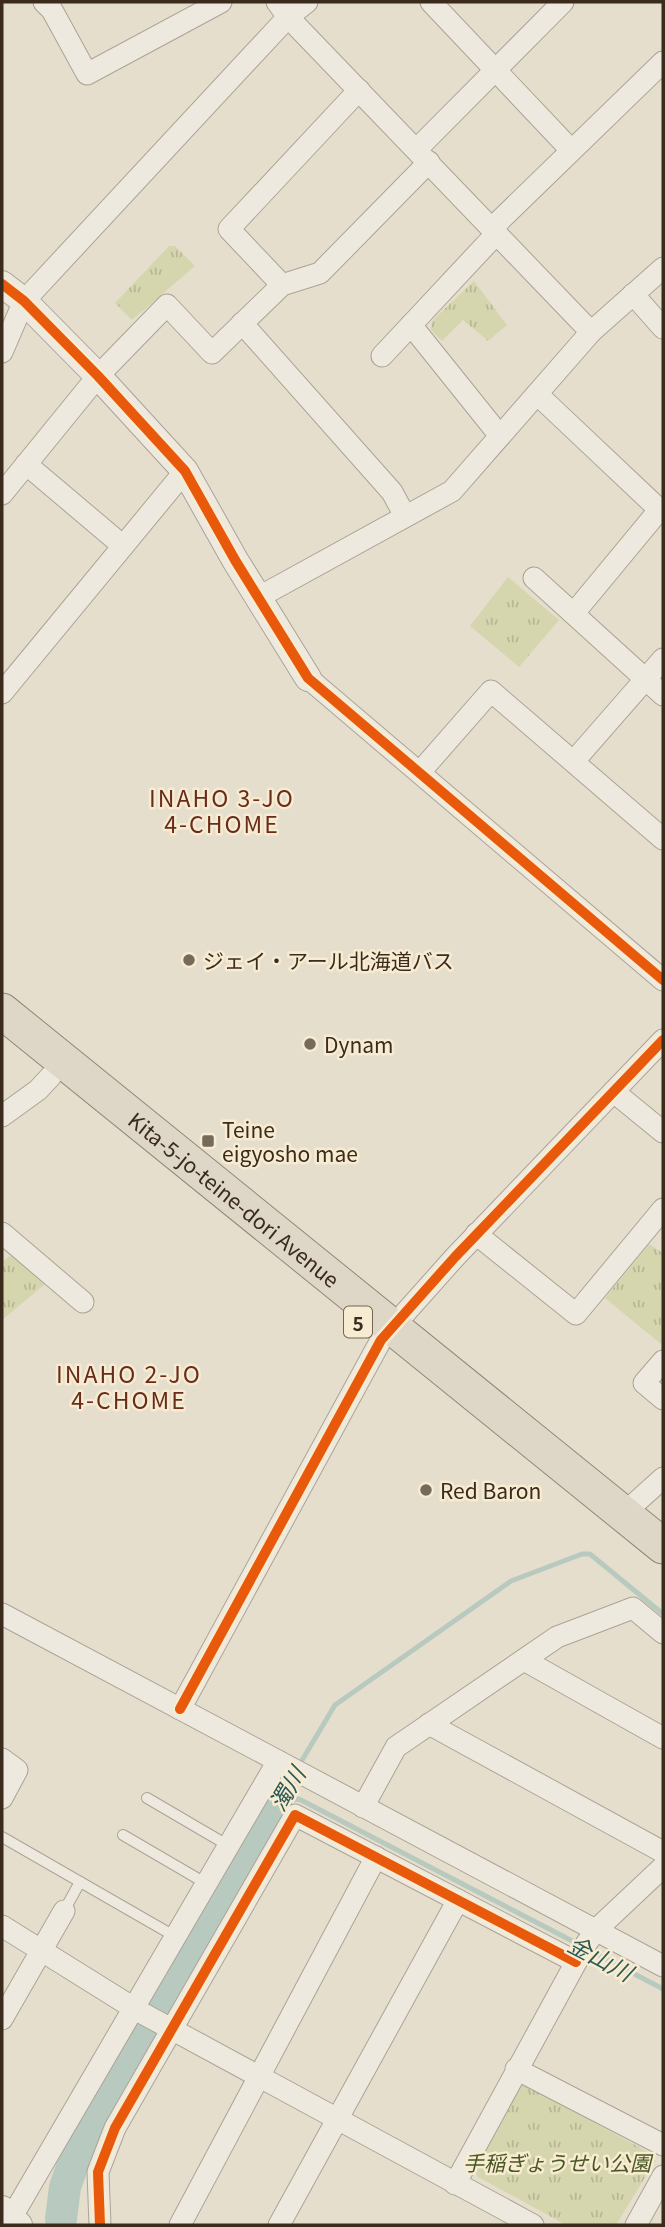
<svg xmlns="http://www.w3.org/2000/svg" width="665" height="2227" viewBox="0 0 665 2227" font-family="Georgia,'Noto Sans JP',serif">
  <style>
    .park { fill: url(#park-tufts) }
    .lines { fill: none; stroke-linecap: round; stroke-linejoin: round }
    .stream { stroke: #b8cabf; stroke-width: 5 }
    .river { stroke: #b8cabf; stroke-width: 32 }
    .service-casing { stroke: #aba396; stroke-width: 12 }
    .minor-casing { stroke: #aba396; stroke-width: 23 }
    .tertiary-casing { stroke: #aba396; stroke-width: 28 }
    .trunk-casing { stroke: #90887c; stroke-width: 37 }
    .service { stroke: #ede9df; stroke-width: 10 }
    .minor { stroke: #ede9df; stroke-width: 21 }
    .tertiary { stroke: #ede9df; stroke-width: 26 }
    .trunk { stroke: #ded6c6; stroke-width: 35 }
    .cycleway-casing { stroke: #f7ecd2; stroke-width: 15 }
    .cycleway { stroke: #e8590c; stroke-width: 10 }
    .poi-dot { fill: #766a5a; stroke: #f7ecd2; stroke-width: 2.5 }
    .labels { text-anchor: middle; dominant-baseline: central; stroke-width: 5; stroke-linejoin: round; paint-order: stroke }
    .shield { fill: #f7ecd2; stroke: #736553; stroke-width: 2 }
    .shield-label { font-size: 19px; font-weight: bold; fill: #3a2b1d }
    .poi-label { font-size: 21px; fill: #3a2b1d; stroke: #f7ecd2; text-anchor: start }
    .street-label { font-size: 21px; fill: #3a2b1d; stroke: #f7ecd2 }
    .park-label { font-size: 21px; font-style: italic; fill: #495723; stroke: #f7ecd2 }
    .neighbourhood-label { font-size: 23px; letter-spacing: 2px; fill: #682c1b; stroke: #f7ecd2 }
    .water-label { font-size: 23px; font-style: italic; fill: #2c5a57; stroke: #f7ecd2 }
  </style>
  <defs>
    <pattern id="park-tufts" width="24" height="20" patternUnits="userSpaceOnUse" patternTransform="scale(1.75)"><rect width="24" height="20" fill="#d5d5ae"/><path d="M3 7l-1-3M5 7V3M7 7l1-3M15 17l-1-3M17 17v-4M19 17l1-3" fill="none" stroke="#b8b795"/></pattern>
  </defs>
  <rect width="100%" height="100%" fill="#e6decc"/>
  <g class="park">
    <polygon points="169,246 175,246 195,266 132,320 115,303"/>
    <polygon points="474,281 507,325 488,341 463,320 442,341 431,330 432,321"/>
    <polygon points="508,577 559,620 519,667 470,626"/>
    <polygon points="649,1244 663,1253 663,1341 661,1344 605,1298"/>
    <polygon points="10,1256 20,1258 45,1284 2,1320 2,1262"/>
    <polygon points="525,2085 652,2154 655,2161 616,2225 566,2225 478,2177 475,2172 518,2087"/>
  </g>
  <g class="lines">
    <g class="stream">
      <polyline points="298,1767 335,1705 511,1581 582,1554 590,1554 663,1614"/>
      <polyline points="276,1803 293,1775"/>
      <polyline points="276,1803 299,1799 580,1945"/>
      <polyline points="589,1950 663,1989"/>
    </g>
    <polyline class="river" points="61,2219 65,2187 87,2125 125,2064 181,1964 222,1900 276,1803"/>
    <g class="service-casing">
      <g id="service">
        <polyline points="147,1798 229,1846"/>
        <polyline points="123,1835 207,1884"/>
        <polyline points="2,1837 176,1937"/>
        <polyline points="64,1911 80,1882"/>
      </g>
    </g>
    <g class="minor-casing">
      <g id="minor">
        <polyline points="44,2 52,10 87,74 221,2"/>
        <polyline points="277,2 288,17 591,332"/>
        <polyline points="431,2 571,150"/>
        <polyline points="417,149 563,2"/>
        <polyline points="492,228 663,62"/>
        <polyline points="282,285 229,229 359,90"/>
        <polyline points="633,294 663,328"/>
        <polyline points="242,323 392,492 405,516"/>
        <polyline points="411,325 500,436"/>
        <polyline points="2,352 24,301 288,17 307,2"/>
        <polyline points="382,356 497,233"/>
        <polyline points="537,394 663,513"/>
        <polyline points="26,464 123,546"/>
        <polyline points="2,494 98,376 167,305 212,353 282,285 320,273 429,162"/>
        <polyline points="534,578 663,695"/>
        <polyline points="259,597 452,491 591,332 663,268"/>
        <polyline points="574,613 660,509"/>
        <polyline points="308,678 663,980"/>
        <polyline points="2,693 185,471"/>
        <polyline points="574,761 663,659"/>
        <polyline points="420,772 491,691 663,839"/>
        <polyline points="614,1092 663,1132"/>
        <polyline points="2,1116 38,1090 51,1076"/>
        <polyline points="2,1233 83,1302"/>
        <polyline points="476,1234 576,1314 663,1209"/>
        <polyline points="663,1361 644,1383 663,1399"/>
        <polyline points="623,1514 663,1478"/>
        <polyline points="2,1614 663,1966"/>
        <polyline points="524,1660 663,1738"/>
        <polyline points="180,1709 381,1340 455,1257 663,1040"/>
        <polyline points="429,1724 663,1852"/>
        <polyline points="2,1759 17,1770 2,1798"/>
        <polyline points="363,1807 396,1747 557,1637 633,1608 663,1633"/>
        <polyline points="2,1926 140,2012 533,2225"/>
        <polyline points="2,2019 64,1911"/>
        <polyline points="516,2069 663,2145"/>
        <polyline points="455,2184 586,1944 596,1930 663,1867"/>
        <polyline points="7,2225 278,1761"/>
        <polyline points="100,2225 98,2172 115,2128 295,1815 576,1962"/>
        <polyline points="180,2225 376,1857"/>
        <polyline points="279,2225 458,1900"/>
        <polyline points="636,2225 663,2176"/>
      </g>
    </g>
    <g class="tertiary-casing">
      <g id="tertiary">
        <polyline points="2,284 24,301 98,376 185,471 235,560 308,678"/>
        <polyline points="2,2209 19,2225"/>
      </g>
    </g>
    <g class="trunk-casing">
      <g id="trunk">
        <path id="s1" d="M2 1011 663 1546"/>
      </g>
    </g>
    <use href="#service" class="service"/>
    <use href="#minor" class="minor"/>
    <use href="#tertiary" class="tertiary"/>
    <use href="#trunk" class="trunk"/>
    <g class="cycleway-casing">
      <g id="cycleway">
        <polyline points="2,284 24,301 98,376 185,471 235,560 308,678 663,980"/>
        <polyline points="180,1709 381,1340 455,1257 663,1040"/>
        <polyline points="100,2225 98,2172 115,2128 295,1815 576,1962"/>
      </g>
    </g>
    <use href="#cycleway" class="cycleway"/>
  </g>
  <g class="poi-dot">
    <circle cx="189" cy="960" r="7"/>
    <circle cx="310" cy="1044" r="7"/>
    <rect x="201" y="1134" width="14" height="14" rx="3.5"/>
    <circle cx="426" cy="1490" r="7"/>
  </g>
  <g class="labels">
    <rect class="shield" x="344" y="1306.5" width="28" height="31" rx="5"/>
    <g class="shield-label">
      <text x="358" y="1322">5</text>
    </g>
    <g class="poi-label">
      <text x="203" y="960">ジェイ・アール北海道バス</text>
      <text x="324" y="1044">Dynam</text>
      <text x="222" y="1129">Teine<tspan x="222" dy="24">eigyosho mae</tspan></text>
      <text x="440" y="1490">Red Baron</text>
    </g>
    <g class="street-label">
      <text stroke="none"><textPath href="#s1" startOffset="299">Kita-5-jo-teine-dori Avenue</textPath></text>
    </g>
    <g class="park-label">
      <text x="557" y="2162">手稲ぎょうせい公園</text>
    </g>
    <g class="neighbourhood-label">
      <text x="222" y="797">INAHO 3-JO<tspan x="222" dy="26">4-CHOME</tspan></text>
      <text x="129" y="1373">INAHO 2-JO<tspan x="129" dy="26">4-CHOME</tspan></text>
    </g>
    <g class="water-label">
      <text transform="translate(286 1788) rotate(-59)">濁川</text>
      <text transform="translate(601 1957) rotate(28)">金山川</text>
    </g>
  </g>
  <rect width="665" height="2227" fill="none" stroke="#3a2b1d" stroke-width="7"/>
</svg>
